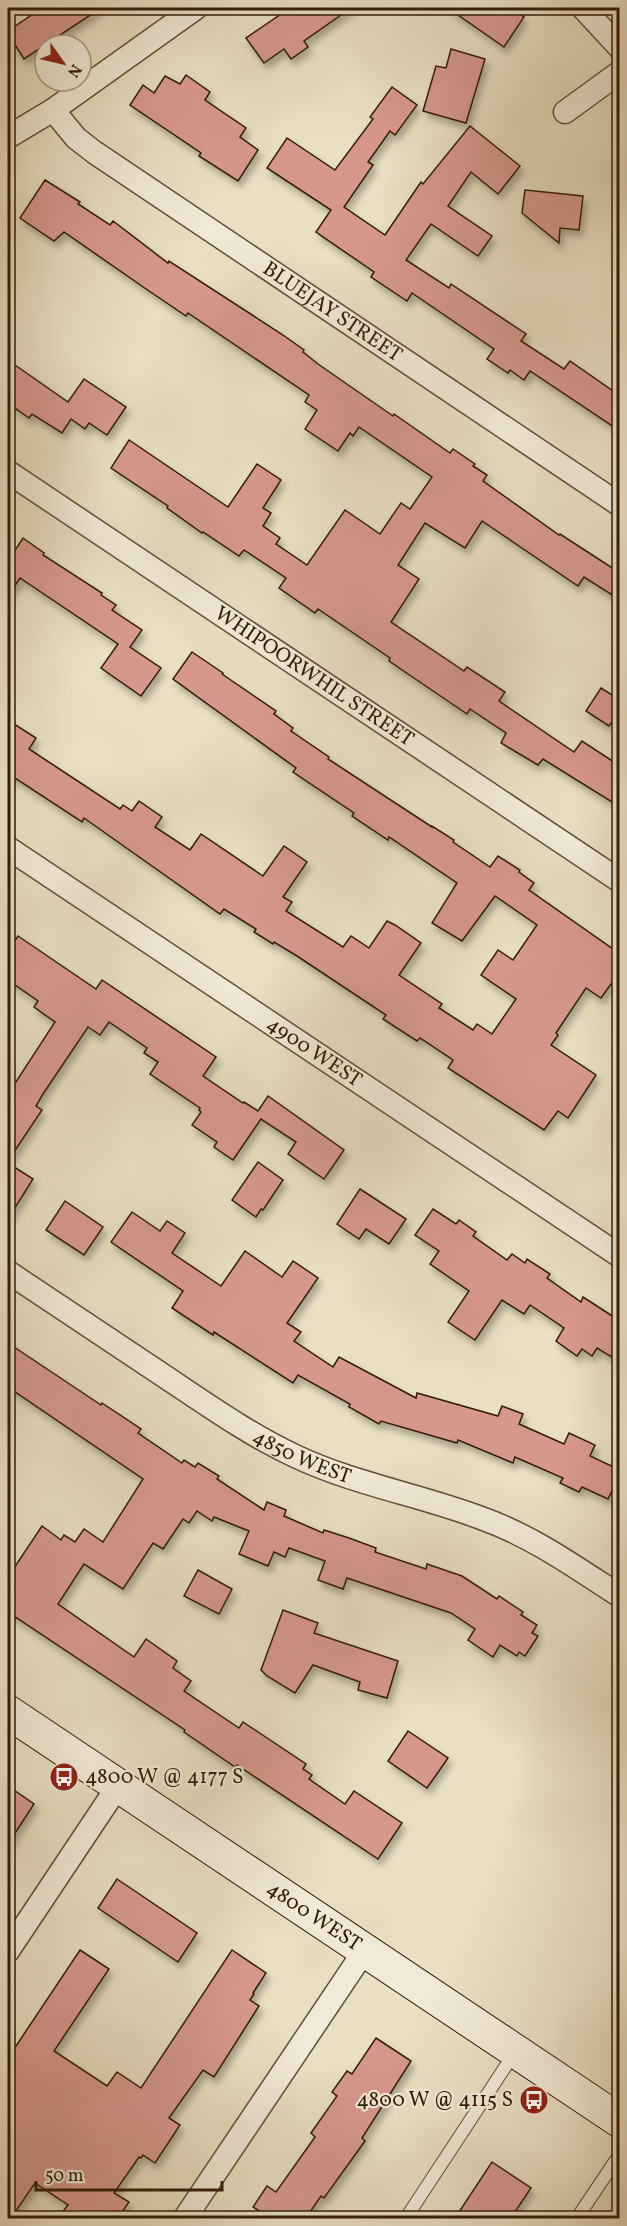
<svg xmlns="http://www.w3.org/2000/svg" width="627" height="2226" viewBox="0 0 627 2226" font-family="Vollkorn,serif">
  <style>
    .building { fill: #d6988d; stroke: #321c06; stroke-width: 1.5; filter: url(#shadow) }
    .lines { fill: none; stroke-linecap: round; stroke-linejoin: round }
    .lane-casing { stroke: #604d35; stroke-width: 14 }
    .street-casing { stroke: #604d35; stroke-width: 25 }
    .secondary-casing { stroke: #321c06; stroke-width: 35 }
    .lane { stroke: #f1ead8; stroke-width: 12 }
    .street { stroke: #f1ead8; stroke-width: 22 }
    .secondary { stroke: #f1ead8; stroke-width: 33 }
    .labels { text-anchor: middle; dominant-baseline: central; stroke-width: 4.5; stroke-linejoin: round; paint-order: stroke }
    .street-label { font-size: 21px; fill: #321c06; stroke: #f1ead8 }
    .poi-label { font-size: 21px; fill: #321c06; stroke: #f1ead8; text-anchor: start }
  </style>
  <defs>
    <filter id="shadow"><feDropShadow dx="3.5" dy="6" stdDeviation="3" flood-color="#0004"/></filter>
  </defs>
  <rect width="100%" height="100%" fill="#e9dfc3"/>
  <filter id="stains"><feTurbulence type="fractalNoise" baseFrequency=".00333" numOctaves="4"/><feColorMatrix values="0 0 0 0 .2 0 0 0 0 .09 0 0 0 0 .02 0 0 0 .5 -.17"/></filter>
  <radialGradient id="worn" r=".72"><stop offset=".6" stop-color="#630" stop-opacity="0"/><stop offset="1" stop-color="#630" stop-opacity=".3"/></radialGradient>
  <g class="building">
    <polygon points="42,8 101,8 24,59 8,34 8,31"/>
    <polygon points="290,8 351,8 304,41 308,47 291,59 284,49 264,63 246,38"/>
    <polygon points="448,8 512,8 524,17 504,47"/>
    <polygon points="451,49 485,59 466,123 423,111 436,66 446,68"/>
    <polygon points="186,75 210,92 205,100 246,128 240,137 258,150 238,181 199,156 201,153 130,105 143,85 154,93 165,76 180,84"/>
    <polygon points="392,87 417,105 395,135 390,131 368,162 373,165 344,207 385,235 421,182 423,184 470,126 520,166 498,194 471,172 448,206 492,236 478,256 431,224 406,260 449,288 451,284 526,334 521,341 564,369 570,361 620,396 620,431 530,371 524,380 510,370 508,373 487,359 494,349 412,293 407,301 371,277 374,272 316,232 331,210 267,168 287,138 335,170 373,119 370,117"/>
    <polygon points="45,180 80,202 78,204 110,225 113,221 168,263 169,261 283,335 304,350 303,352 318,364 393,416 394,414 450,453 453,449 475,464 473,466 487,475 483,481 559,535 560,534 620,573 620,600 584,577 578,586 482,521 465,548 425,523 398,565 419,579 391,622 464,671 467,667 505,692 499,701 574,752 582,741 620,766 620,807 543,759 538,765 501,743 506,733 470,709 467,714 389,661 390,658 318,609 315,613 279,588 286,578 244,550 239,556 203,532 202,533 167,508 168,506 111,468 129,440 228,507 257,464 281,480 263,508 271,513 263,526 280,538 276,544 307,565 345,510 380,534 401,503 410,509 432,477 359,427 353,436 350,433 338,451 305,429 317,410 305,402 309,395 188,313 186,316 149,291 64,232 54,241 20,218"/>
    <polygon points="525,190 583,196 579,230 560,228 559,243 522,213"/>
    <polygon points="15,365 68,402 84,379 126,407 107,435 89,423 85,429 71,419 62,433 32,414 29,418 8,403 8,376"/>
    <polygon points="23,538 44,553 43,555 102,593 101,595 116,605 112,610 142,630 130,647 161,668 141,696 101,668 118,644 20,578 8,596 8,561"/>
    <polygon points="192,652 223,673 222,674 276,711 274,714 293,728 291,731 329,757 328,759 432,827 432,826 454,840 453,842 490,867 498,856 520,870 519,872 534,883 529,890 620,954 620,990 611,984 601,998 586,988 556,1033 558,1035 551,1045 596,1075 568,1118 558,1111 544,1130 448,1068 453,1060 420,1038 417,1041 383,1019 386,1015 297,956 274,942 273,944 254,932 256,929 224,909 220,914 84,818 82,822 12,776 8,783 8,720 36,738 29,749 120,809 123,805 132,811 139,801 162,817 155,827 190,850 201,834 263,876 284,846 307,862 283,897 292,902 286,911 343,947 351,936 369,948 387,921 395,925 421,943 399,975 442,1004 439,1008 473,1030 477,1024 492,1034 516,999 481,975 498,950 513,960 537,925 495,896 462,941 432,923 457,883 389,837 388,840 352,816 354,813 293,772 296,768 173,679"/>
    <polygon points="601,688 620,700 620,710 609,726 586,711"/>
    <polygon points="18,936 96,989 102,980 216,1057 203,1076 243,1103 244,1102 258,1111 268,1096 344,1150 324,1179 288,1154 296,1142 261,1119 233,1160 214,1147 217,1142 192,1125 201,1112 199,1110 200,1108 150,1074 158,1062 144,1053 147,1048 109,1022 100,1035 88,1027 43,1094 36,1106 42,1110 8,1161 8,1094 55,1022 34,1007 38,1001 8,980 8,951"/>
    <polygon points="258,1162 283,1180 263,1210 261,1209 256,1217 232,1200"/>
    <polygon points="8,1163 33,1179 8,1219"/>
    <polygon points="360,1189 406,1219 389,1244 366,1229 359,1239 337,1224"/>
    <polygon points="65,1201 103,1227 84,1255 46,1230"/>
    <polygon points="433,1209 456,1224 459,1220 476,1232 473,1236 507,1260 512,1254 525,1263 527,1259 550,1274 547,1278 581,1302 583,1297 620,1321 620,1362 597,1348 592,1356 582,1349 577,1356 556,1341 564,1328 530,1305 524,1314 502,1300 475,1340 448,1322 469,1291 430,1264 439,1251 415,1235"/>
    <polygon points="132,1212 160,1231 167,1221 185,1233 172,1253 221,1286 245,1251 282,1277 293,1261 318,1278 287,1323 301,1332 294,1341 333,1367 339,1357 416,1398 417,1393 498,1416 502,1406 523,1414 519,1424 564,1444 569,1433 595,1445 590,1456 620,1470 620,1474 608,1499 582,1487 579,1492 560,1483 563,1478 515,1457 513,1463 458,1440 457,1443 381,1421 379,1424 349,1407 350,1404 298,1375 293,1383 214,1332 213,1335 172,1308 183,1291 111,1242"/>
    <polygon points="8,1343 101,1405 102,1403 141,1429 138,1433 182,1463 184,1460 195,1467 198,1463 219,1476 217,1479 264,1510 267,1502 286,1510 284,1516 323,1533 324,1530 349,1538 376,1548 375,1552 426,1569 427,1564 462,1576 497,1599 499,1596 523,1612 521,1615 537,1625 532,1633 538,1636 525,1656 519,1652 517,1656 500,1645 493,1657 468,1640 475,1629 451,1613 347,1578 343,1589 318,1580 325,1561 289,1548 285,1557 274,1552 268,1566 239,1554 249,1531 214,1517 212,1521 197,1511 189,1523 183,1519 163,1549 153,1543 123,1589 84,1564 58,1604 134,1657 146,1639 177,1661 173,1668 191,1681 184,1691 239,1728 243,1722 306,1764 303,1769 312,1775 309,1779 345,1804 354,1791 402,1823 378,1859 237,1765 235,1767 184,1732 185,1730 8,1612 8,1577 42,1526 61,1540 64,1535 75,1542 84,1529 103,1542 143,1479 8,1387"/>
    <polygon points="198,1570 232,1589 219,1614 184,1596"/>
    <polygon points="283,1610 318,1623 314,1633 398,1661 387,1698 358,1690 360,1682 313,1665 295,1693 267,1676 261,1670"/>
    <polygon points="408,1731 448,1758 427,1788 388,1761"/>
    <polygon points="8,1786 34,1804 8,1844"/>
    <polygon points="117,1879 197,1933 178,1962 98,1908"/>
    <polygon points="80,1950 109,1969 54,2051 107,2086 117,2072 141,2088 232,1950 266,1973 253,1993 254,1994 250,2000 259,2006 214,2077 203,2070 169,2118 180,2125 155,2163 143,2155 141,2158 139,2157 114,2193 129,2202 118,2218 58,2218 68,2205 35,2183 11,2218 8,2218 8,2058"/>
    <polygon points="376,2038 411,2061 362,2138 365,2141 324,2198 321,2196 306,2218 270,2218 253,2207 267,2186 276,2192 315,2137 311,2133 337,2096 332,2092 347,2071 352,2074"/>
    <polygon points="492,2162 531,2188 511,2218 455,2218"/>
  </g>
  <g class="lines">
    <g class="lane-casing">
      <g id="lane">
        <polyline points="406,2218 515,2052"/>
        <polyline points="577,2218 620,2154"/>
      </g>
    </g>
    <g class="street-casing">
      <g id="street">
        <polyline points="583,8 620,48"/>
        <path id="s1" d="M53 110 76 138 94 152 620 505"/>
        <polyline points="565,112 620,72"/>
        <polyline points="8,137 53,110 196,8"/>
        <path id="s2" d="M8 472 620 881"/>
        <path id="s3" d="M8 848 620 1256"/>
        <path id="s4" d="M8 1272C61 1307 114 1343 167 1378 209 1406 250 1435 295 1456 354 1484 420 1495 481 1518 532 1536 575 1567 620 1596"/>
        <polyline points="8,1951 118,1786"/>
        <polyline points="185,2218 365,1950"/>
      </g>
    </g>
    <g class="secondary-casing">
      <g id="secondary">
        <path id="s5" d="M8 1712 620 2121"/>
      </g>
    </g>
    <use href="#lane" class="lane"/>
    <use href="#street" class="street"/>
    <use href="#secondary" class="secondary"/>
  </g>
  <defs>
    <g id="bus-disc" transform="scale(1.5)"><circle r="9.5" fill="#8f2418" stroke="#f1ead8"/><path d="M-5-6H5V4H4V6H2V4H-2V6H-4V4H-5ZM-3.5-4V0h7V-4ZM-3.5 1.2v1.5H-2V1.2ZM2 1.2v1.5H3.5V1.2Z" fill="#fff"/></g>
  </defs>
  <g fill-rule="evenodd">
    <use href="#bus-disc" x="64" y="1777"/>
    <use href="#bus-disc" x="534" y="2100"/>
  </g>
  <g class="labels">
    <g class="street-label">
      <text stroke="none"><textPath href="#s1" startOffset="346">BLUEJAY STREET</textPath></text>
      <text stroke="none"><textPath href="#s2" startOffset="368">WHIPOORWHIL STREET</textPath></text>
      <text stroke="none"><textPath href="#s3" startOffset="368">4900 WEST</textPath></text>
      <text stroke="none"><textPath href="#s4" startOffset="348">4850 WEST</textPath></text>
      <text stroke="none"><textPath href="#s5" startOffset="368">4800 WEST</textPath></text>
    </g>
    <g class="poi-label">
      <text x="85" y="1777">4800 W @ 4177 S</text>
      <text x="513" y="2100" text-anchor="end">4800 W @ 4115 S</text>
    </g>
  </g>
  <rect width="627" height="2226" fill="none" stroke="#e9dfc3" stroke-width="30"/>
  <rect x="9" y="9" width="609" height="2208" fill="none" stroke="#321c06" stroke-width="3"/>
  <rect x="15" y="15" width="597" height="2196" fill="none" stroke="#321c06" stroke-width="1.5"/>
  <g transform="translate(63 63) rotate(124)"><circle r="28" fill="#f1ead8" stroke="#a59884" stroke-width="1.5"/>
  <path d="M0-4.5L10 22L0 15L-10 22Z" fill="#8f2418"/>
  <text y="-9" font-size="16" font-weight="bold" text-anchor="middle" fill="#321c06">N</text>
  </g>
  <path d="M36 2181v9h186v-9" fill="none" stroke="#321c06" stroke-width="3"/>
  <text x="45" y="2181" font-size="18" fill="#321c06" stroke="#f1ead8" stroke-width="4.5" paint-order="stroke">50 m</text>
  <rect width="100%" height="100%" filter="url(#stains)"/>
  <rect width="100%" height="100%" fill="url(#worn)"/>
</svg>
